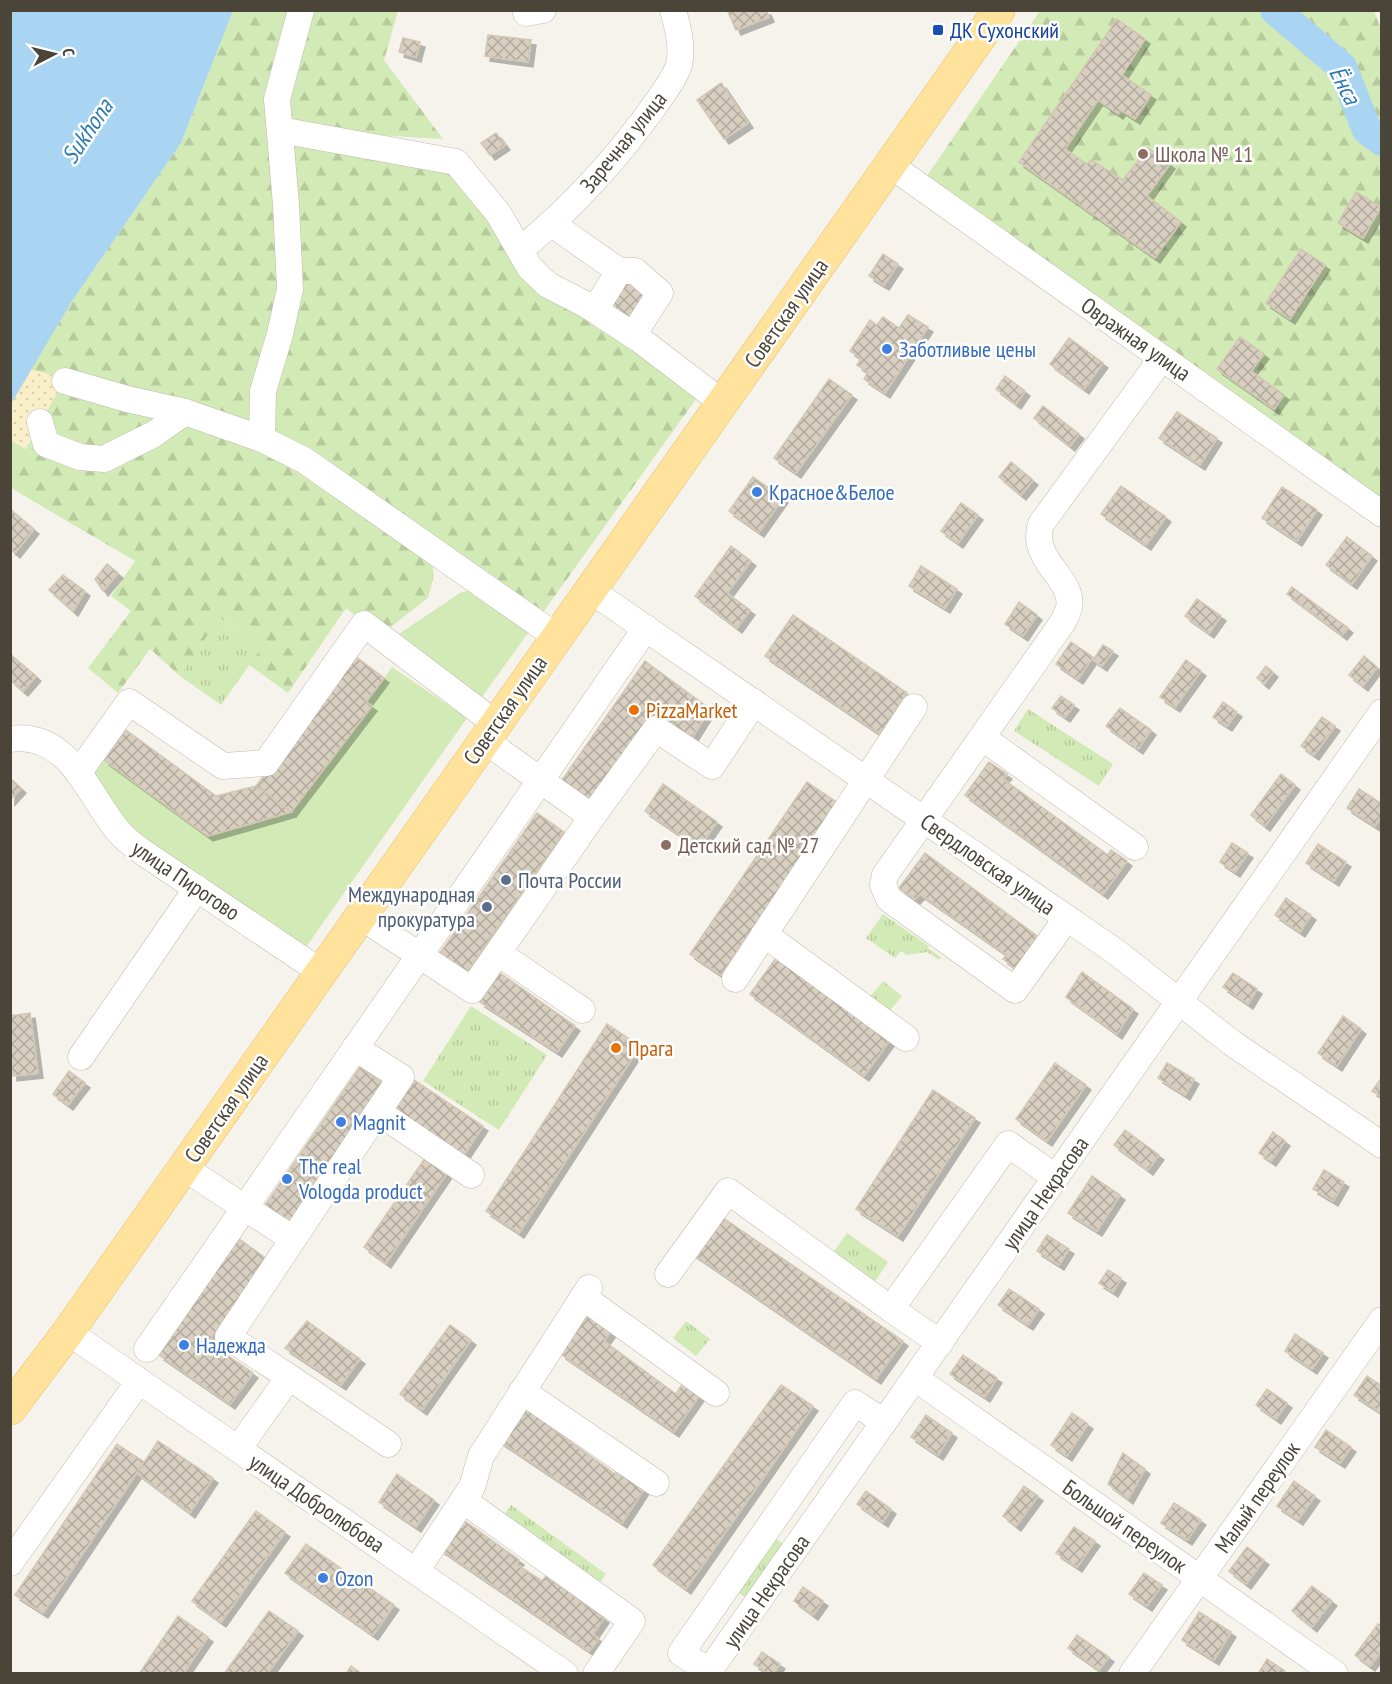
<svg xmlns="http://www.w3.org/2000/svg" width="1392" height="1684" viewBox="0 0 1392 1684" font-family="'PT Sans Narrow',sans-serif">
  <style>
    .grass { fill: #d2eab5 }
    .forest { fill: url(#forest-firs) }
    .sand { fill: url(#sand-dots) }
    .park { fill: url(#park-tufts) }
    .water { fill: #a9d4f2 }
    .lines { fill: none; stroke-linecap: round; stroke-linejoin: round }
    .river { stroke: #a9d4f2; stroke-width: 30 }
    .building { fill: url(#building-cross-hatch); stroke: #d3c7b4; stroke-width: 1.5; filter: url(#shadow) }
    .minor-casing { stroke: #c2bbae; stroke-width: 27 }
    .major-casing { stroke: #e6c16a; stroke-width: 33 }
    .minor { stroke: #fff; stroke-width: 26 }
    .major { stroke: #ffe39c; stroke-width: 32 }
    .transit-dot { fill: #1a4fb4; stroke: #fff; stroke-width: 2 }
    .education-dot { fill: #8d6e63; stroke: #fff; stroke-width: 2 }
    .shop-dot { fill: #3f7fe0; stroke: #fff; stroke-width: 2 }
    .food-dot { fill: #e8710a; stroke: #fff; stroke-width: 2 }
    .service-dot { fill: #5c6f8a; stroke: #fff; stroke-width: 2 }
    .labels { text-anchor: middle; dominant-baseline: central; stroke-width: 5; stroke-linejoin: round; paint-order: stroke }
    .transit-label { font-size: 22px; fill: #164399; stroke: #fff; text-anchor: start }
    .street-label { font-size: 22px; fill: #4b4439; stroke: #fff }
    .education-label { font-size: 22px; fill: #785e54; stroke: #fff; text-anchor: start }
    .shop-label { font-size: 22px; fill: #366cbe; stroke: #fff; text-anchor: start }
    .food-label { font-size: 22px; fill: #c56008; stroke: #fff; text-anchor: start }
    .service-label { font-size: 22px; fill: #4e5e75; stroke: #fff; text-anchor: start }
    .water-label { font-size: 24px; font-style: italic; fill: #2e7ab2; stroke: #fff }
  </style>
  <defs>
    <pattern id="forest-firs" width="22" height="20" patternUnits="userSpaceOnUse" patternTransform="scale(1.5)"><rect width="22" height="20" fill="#d2eab5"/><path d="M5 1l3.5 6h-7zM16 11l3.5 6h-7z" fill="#b6ca9c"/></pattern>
    <pattern id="sand-dots" width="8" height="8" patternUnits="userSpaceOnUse" patternTransform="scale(1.5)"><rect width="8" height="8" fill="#f9efc9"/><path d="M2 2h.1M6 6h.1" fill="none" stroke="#d7cead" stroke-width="1.8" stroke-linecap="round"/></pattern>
    <pattern id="park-tufts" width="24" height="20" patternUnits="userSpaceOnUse" patternTransform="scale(1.5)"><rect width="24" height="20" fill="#d2eab5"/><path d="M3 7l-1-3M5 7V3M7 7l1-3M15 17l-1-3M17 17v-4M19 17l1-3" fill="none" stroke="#b6ca9c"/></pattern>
    <pattern id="building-cross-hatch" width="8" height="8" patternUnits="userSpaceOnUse" patternTransform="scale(1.5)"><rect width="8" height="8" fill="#d8cfc1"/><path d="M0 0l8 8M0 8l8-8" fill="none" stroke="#b1aa9e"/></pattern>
    <filter id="shadow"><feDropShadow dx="5" dy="5" stdDeviation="0" flood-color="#0004"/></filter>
  </defs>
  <rect width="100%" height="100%" fill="#f6f3ec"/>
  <g class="grass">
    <polygon points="484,586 536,622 474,708 387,642 460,593"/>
    <polygon points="392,667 467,718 299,957 144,853 79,772 93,752 208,836 291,812 371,706 366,702"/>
  </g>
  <g class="forest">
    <polygon points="233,11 398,11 384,60 443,139 287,130 456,162 520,250 704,388 536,622 430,549 434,575 428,598 379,636 346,608 288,693 249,665 261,647 220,618 180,676 150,649 118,693 88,668 131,611 111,596 135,561 11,488 11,440 26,449 64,380 31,369 72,301 181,143"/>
    <polygon points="1040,11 1374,11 1382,32 1381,513 920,186"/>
  </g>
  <polygon class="sand" points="31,369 65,379 25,449 11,440 11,404"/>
  <g class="park">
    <polygon points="219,618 262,647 221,705 180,676"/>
    <polygon points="1028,709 1113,764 1099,786 1014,731"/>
    <polygon points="883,914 929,946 928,948 941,957 939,960 927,952 907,955 901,951 895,958 866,938"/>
    <polygon points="883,981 902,996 888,1013 869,998"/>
    <polygon points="471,1006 547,1055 499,1130 423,1081"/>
    <polygon points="847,1233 888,1262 872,1286 830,1257"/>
    <polygon points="686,1321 710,1339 696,1356 673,1338"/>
    <polygon points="511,1505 606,1574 596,1587 502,1519"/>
    <polygon points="775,1538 788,1547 751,1601 737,1592"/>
  </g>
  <polygon class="water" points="11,10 233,11 181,143 72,301 11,404"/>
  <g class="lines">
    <polyline class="river" points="1275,10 1342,67 1367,130 1382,141"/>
  </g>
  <g class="building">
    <polygon points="731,10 766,10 769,17 736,30 728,12"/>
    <polygon points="1117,19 1145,39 1122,75 1151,95 1135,119 1121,110 1118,114 1098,100 1065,149 1087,164 1091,160 1123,180 1148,148 1170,164 1147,196 1181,222 1155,258 1019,162"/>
    <polygon points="488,35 531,40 528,62 485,56"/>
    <polygon points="403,38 420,42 416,57 399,52"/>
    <polygon points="721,83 748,123 724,139 697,100"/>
    <polygon points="496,133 505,145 490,155 481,143"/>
    <polygon points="1356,192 1381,207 1363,238 1338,223"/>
    <polygon points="1301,249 1325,265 1290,319 1266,303"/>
    <polygon points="883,254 898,264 884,285 869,276"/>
    <polygon points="628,279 653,295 632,327 607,310"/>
    <polygon points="908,315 928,327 885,393 864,379 868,372 857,365 861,358 850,351 870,320 877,325 883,317 899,328"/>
    <polygon points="1240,337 1264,354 1251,371 1284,395 1274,409 1217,369"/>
    <polygon points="1069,338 1103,363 1084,389 1050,364"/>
    <polygon points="1005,376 1025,391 1016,404 996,389"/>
    <polygon points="829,379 852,395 796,473 774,458"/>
    <polygon points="1043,406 1079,434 1070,446 1034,418"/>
    <polygon points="1177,412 1217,438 1200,465 1159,438"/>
    <polygon points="1011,462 1033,480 1021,495 999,477"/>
    <polygon points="753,477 783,498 759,532 729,511"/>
    <polygon points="1121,486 1166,517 1146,545 1101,514"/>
    <polygon points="1282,487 1317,510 1297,541 1262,518"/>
    <polygon points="961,503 978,515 958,543 941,531"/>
    <polygon points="10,509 34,529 15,553 10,549"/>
    <polygon points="1347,537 1372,556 1352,584 1326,565"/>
    <polygon points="731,546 751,561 727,593 750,610 737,628 695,596"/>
    <polygon points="107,564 118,573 103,591 95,579"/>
    <polygon points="921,566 957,589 945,608 909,586"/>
    <polygon points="63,575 85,591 73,611 49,590"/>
    <polygon points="1292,587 1348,628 1342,635 1287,594"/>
    <polygon points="1197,599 1221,616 1209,633 1185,616"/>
    <polygon points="1019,602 1037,615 1023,636 1005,624"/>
    <polygon points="793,615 907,693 880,734 765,656"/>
    <polygon points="1071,642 1093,657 1078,679 1056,664"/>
    <polygon points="1103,645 1113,651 1102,666 1093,660"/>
    <polygon points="10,654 36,676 23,691 10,680"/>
    <polygon points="355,656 384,678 366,702 372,706 291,812 256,786"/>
    <polygon points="1364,656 1377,667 1363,686 1349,675"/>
    <polygon points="1186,660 1201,671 1175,707 1160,697"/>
    <polygon points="645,661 710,709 690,741 651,714 591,800 562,780"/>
    <polygon points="1266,666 1273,672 1264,684 1257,678"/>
    <polygon points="1061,696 1074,705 1065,717 1052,708"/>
    <polygon points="1223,702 1237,712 1227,726 1213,717"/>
    <polygon points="1120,708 1151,730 1138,749 1106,726"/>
    <polygon points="1322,717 1335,726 1314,755 1301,746"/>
    <polygon points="126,730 216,796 256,786 291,812 208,836 104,760"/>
    <polygon points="989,762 1007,774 1003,779 1108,855 1111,850 1127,861 1103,894 965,795"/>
    <polygon points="1281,774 1295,785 1265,826 1251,815"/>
    <polygon points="10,778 21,788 10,800"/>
    <polygon points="807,782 838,803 721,975 690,954"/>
    <polygon points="663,784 717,822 699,848 645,811"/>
    <polygon points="1359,789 1382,804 1382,815 1375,826 1347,808"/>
    <polygon points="537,813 564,832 467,972 440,953"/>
    <polygon points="1232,843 1248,853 1235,872 1220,862"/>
    <polygon points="1318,844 1346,862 1334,881 1306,863"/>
    <polygon points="925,853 1044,941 1021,973 1003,959 1007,955 920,894 915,899 899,888"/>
    <polygon points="1286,898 1311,915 1300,932 1275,915"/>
    <polygon points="776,958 890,1040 864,1076 750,994"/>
    <polygon points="1082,972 1133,1009 1117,1034 1066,997"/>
    <polygon points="500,973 575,1026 557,1052 480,1002"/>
    <polygon points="1233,973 1257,989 1248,1004 1223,987"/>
    <polygon points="30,1013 38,1073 12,1076 10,1016"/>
    <polygon points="1343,1016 1361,1029 1337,1066 1318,1053"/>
    <polygon points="607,1024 640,1046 519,1233 486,1211"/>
    <polygon points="1055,1063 1086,1085 1047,1141 1016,1119"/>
    <polygon points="1167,1063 1194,1079 1185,1095 1158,1078"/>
    <polygon points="360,1067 387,1086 288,1230 261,1211"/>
    <polygon points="69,1071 85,1083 68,1105 53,1094"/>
    <polygon points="408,1076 483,1126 464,1155 389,1105"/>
    <polygon points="1382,1077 1382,1097 1372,1091"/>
    <polygon points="933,1090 975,1118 898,1236 856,1209"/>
    <polygon points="1125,1130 1159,1155 1148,1170 1114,1145"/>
    <polygon points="1273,1132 1285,1141 1271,1161 1259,1153"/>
    <polygon points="425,1158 447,1173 386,1263 364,1247"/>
    <polygon points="1324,1170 1344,1182 1333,1201 1313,1189"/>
    <polygon points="1092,1176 1120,1195 1097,1231 1068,1213"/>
    <polygon points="719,1215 903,1341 876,1379 692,1253"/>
    <polygon points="1047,1235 1069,1249 1059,1265 1037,1251"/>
    <polygon points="238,1238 271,1262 247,1286 208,1342 253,1373 230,1404 159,1355"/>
    <polygon points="1108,1270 1121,1278 1113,1292 1099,1283"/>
    <polygon points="1009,1289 1039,1309 1028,1325 998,1305"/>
    <polygon points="589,1313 612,1330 604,1341 676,1394 682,1384 699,1396 674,1432 561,1354"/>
    <polygon points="307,1321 360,1359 341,1385 285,1348"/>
    <polygon points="450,1325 471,1340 422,1410 400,1394"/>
    <polygon points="1295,1334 1323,1353 1312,1369 1285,1351"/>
    <polygon points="963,1355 997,1378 985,1397 950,1374"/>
    <polygon points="1367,1376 1382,1386 1380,1412 1354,1395"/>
    <polygon points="781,1385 813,1406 686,1589 653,1565"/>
    <polygon points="1267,1389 1287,1403 1276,1419 1256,1405"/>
    <polygon points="525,1404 549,1420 546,1424 615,1474 618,1468 646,1486 622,1523 498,1440"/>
    <polygon points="1072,1413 1088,1424 1067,1456 1051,1445"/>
    <polygon points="926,1415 952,1433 938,1455 911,1437"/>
    <polygon points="1326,1430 1351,1447 1340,1463 1315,1447"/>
    <polygon points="158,1441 213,1478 190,1513 137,1473"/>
    <polygon points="117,1444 144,1462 43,1613 15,1595"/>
    <polygon points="1123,1453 1145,1469 1128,1499 1108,1484"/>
    <polygon points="397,1474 434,1500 416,1527 379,1502"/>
    <polygon points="1294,1481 1315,1496 1298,1520 1277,1506"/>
    <polygon points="1024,1486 1038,1496 1016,1526 1003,1516"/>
    <polygon points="866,1491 891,1509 883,1522 857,1504"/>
    <polygon points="1174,1503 1201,1520 1187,1540 1161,1523"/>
    <polygon points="256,1511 285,1532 221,1622 192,1601"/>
    <polygon points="462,1519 519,1560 516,1564 542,1581 546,1576 604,1618 593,1634 599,1639 589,1651 440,1549"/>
    <polygon points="1074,1527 1095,1541 1077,1567 1056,1553"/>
    <polygon points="306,1544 394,1605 373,1635 285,1573"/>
    <polygon points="1247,1547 1264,1560 1246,1584 1229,1571"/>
    <polygon points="1144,1573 1162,1585 1147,1606 1129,1594"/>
    <polygon points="1312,1586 1332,1601 1312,1627 1292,1611"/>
    <polygon points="803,1587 823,1601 813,1615 794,1601"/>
    <polygon points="269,1611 298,1631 267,1674 224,1674"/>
    <polygon points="1199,1612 1231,1632 1214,1660 1182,1640"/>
    <polygon points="178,1616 208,1637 183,1674 139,1674"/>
    <polygon points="1378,1624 1382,1626 1382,1650 1370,1666 1355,1655"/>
    <polygon points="1077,1635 1109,1657 1099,1670 1068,1648"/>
    <polygon points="762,1652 780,1664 773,1674 769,1674 754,1664"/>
    <polygon points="1267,1659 1285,1671 1283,1674 1258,1674"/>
    <polygon points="351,1666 362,1674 346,1674"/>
  </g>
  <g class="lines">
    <g class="minor-casing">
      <g id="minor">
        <polyline points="526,13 543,10"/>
        <polyline points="280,130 456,162 498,213 530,268 548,285 587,305 639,339 723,403"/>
        <polyline points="890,165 1382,514"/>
        <polyline points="552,224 619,271 635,271 660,293 633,335"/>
        <path d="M520 250C572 208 619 156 658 101 665 90 675 78 679 65 683 47 678 28 673 10"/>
        <polyline points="595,310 619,271"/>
        <polyline points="65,381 127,399 185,412 262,439 304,460 557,637"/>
        <polyline points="40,422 46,444 80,457 104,459 154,434 185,412"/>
        <polyline points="262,439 263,391 280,334 290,289 286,205 277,99 301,10"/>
        <polyline points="590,590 1116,952 1232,1043 1382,1145"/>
        <polyline points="983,738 1135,847"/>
        <path d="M10 739C70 731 88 796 119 832 126 840 135 847 144 853L321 972"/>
        <polyline points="484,740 592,817"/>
        <polyline points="79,772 129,702 223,766 266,763 364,624 496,724"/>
        <polyline points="360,916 472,990 592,817 656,729 712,766 754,702"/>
        <path d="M1067 918 1015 990 889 899 883 885 885 875 1063 622C1065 618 1068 612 1069 608 1075 578 1029 561 1041 524L1162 358"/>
        <polyline points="764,934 906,1038"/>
        <polyline points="498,953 582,1010"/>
        <polyline points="735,979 914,707"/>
        <polyline points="81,1057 197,888"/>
        <polyline points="378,1112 471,1175"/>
        <polyline points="184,1168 293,1239"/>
        <polyline points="668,1274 728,1191 891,1309"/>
        <polyline points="583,1297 716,1393"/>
        <polyline points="68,1332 565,1674"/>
        <polyline points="940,1343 891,1309 1008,1144 1055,1177"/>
        <polyline points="147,1349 646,628"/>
        <polyline points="289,1377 388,1444"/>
        <polyline points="915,1378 1335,1674"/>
        <polyline points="522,1391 656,1483"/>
        <polyline points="238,1449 289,1377 228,1337 401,1077 355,1048"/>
        <polyline points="463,1500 632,1621 596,1674"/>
        <polyline points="10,1563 139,1381"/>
        <polyline points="416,1571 472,1487 481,1456 589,1288"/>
        <polyline points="709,1671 681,1653 855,1403 884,1422"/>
        <polyline points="707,1674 1382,712"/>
        <polyline points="1132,1674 1382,1320"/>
      </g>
    </g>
    <g class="major-casing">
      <polyline id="major" points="10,1409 68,1332 999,10"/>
    </g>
    <use href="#minor" class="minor"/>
    <use href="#major" class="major"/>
  </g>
  <rect class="transit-dot" x="932" y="24" width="12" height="12" rx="3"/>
  <g class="education-dot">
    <circle cx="1143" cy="154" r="6"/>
    <circle cx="666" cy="845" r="6"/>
  </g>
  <g class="shop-dot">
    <circle cx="887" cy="349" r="6"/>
    <circle cx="757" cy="492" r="6"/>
    <circle cx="341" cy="1122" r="6"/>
    <circle cx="287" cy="1179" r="6"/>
    <circle cx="184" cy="1345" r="6"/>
    <circle cx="323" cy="1578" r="6"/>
  </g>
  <g class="food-dot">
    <circle cx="634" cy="710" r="6"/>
    <circle cx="616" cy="1048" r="6"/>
  </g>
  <g class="service-dot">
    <circle cx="506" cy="880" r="6"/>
    <circle cx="487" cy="907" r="6"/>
  </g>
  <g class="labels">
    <g class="transit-label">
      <text x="950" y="30">ДК Сухонский</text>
    </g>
    <g class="street-label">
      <text transform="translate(623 142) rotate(-51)">Заречная улица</text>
      <text transform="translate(786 313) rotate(-55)">Советская улица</text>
      <text transform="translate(1136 339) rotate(35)">Овражная улица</text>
      <text transform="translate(505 710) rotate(-55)">Советская улица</text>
      <text transform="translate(988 864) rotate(35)">Свердловская улица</text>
      <text transform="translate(186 880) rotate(34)">улица Пирогово</text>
      <text transform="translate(226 1108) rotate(-55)">Советская улица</text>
      <text transform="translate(1045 1193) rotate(-55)">улица Некрасова</text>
      <text transform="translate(1257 1497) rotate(-55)">Малый переулок</text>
      <text transform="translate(317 1503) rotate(34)">улица Добролюбова</text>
      <text transform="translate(1125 1526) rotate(35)">Большой переулок</text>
      <text transform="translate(766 1591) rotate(-55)">улица Некрасова</text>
    </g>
    <g class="education-label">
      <text x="1155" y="154">Школа № 11</text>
      <text x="678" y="845">Детский сад № 27</text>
    </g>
    <g class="shop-label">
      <text x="899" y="349">Заботливые цены</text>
      <text x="769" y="492">Красное&amp;Белое</text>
      <text x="353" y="1122">Magnit</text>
      <text x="299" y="1166">The real<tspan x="299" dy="25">Vologda product</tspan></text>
      <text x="196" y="1345">Надежда</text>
      <text x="335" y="1578">Ozon</text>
    </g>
    <g class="food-label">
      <text x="646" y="710">PizzaMarket</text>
      <text x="628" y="1048">Прага</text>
    </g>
    <g class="service-label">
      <text x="518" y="880">Почта России</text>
      <text x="475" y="894" text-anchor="end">Международная<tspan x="475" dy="25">прокуратура</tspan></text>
    </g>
    <g class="water-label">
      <text transform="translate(1345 85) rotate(62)">Ёнса</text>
      <text transform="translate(87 131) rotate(-56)">Sukhona</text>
    </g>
  </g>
  <rect width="1392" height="1684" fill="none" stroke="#4b4439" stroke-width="24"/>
  <g transform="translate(54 54) rotate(83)" stroke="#ffffff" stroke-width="4.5" paint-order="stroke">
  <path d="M0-4.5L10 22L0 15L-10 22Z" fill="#4b4439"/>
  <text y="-9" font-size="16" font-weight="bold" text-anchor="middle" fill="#4b4439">С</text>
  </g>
</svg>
